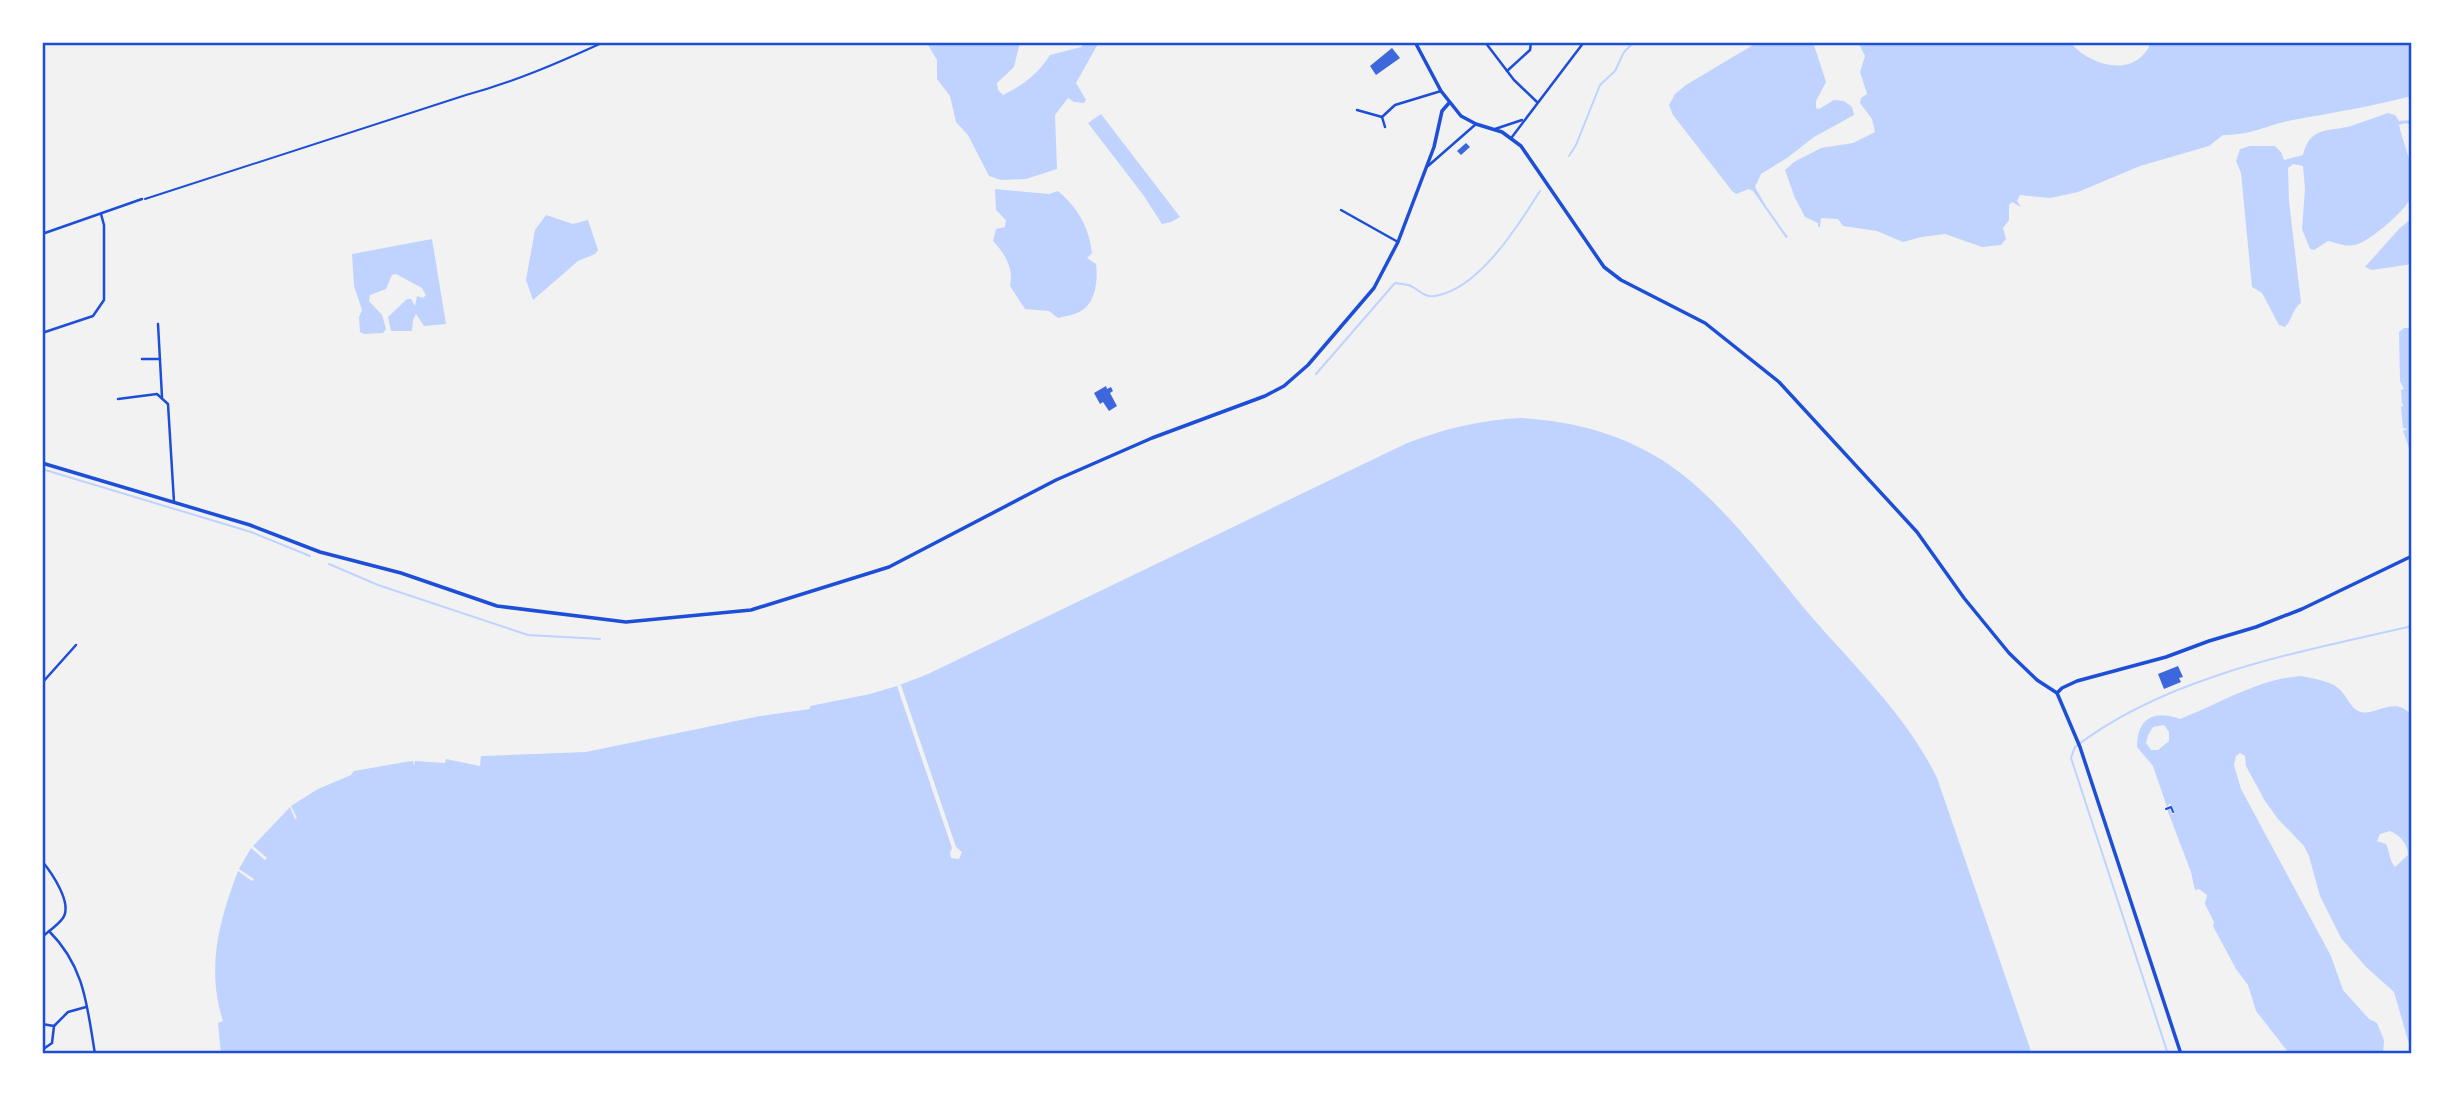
<svg xmlns="http://www.w3.org/2000/svg" width="2454" height="1096" viewBox="0 0 2454 1096" font-family="Lato,sans-serif">
  <style>
    .water { fill: #bfd3fe; fill-rule: evenodd }
    .pier { fill: #f2f2f2 }
    .lines { fill: none; stroke-linecap: round; stroke-linejoin: round }
    .stream { stroke: #bfd3fe; stroke-width: 2 }
    .building { fill: #3d67dc }
    .path { stroke: #1d4ed8; stroke-width: 2 }
    .minor { stroke: #1d4ed8; stroke-width: 2.5 }
    .tertiary { stroke: #1d4ed8; stroke-width: 3.5 }
    .secondary { stroke: #1d4ed8; stroke-width: 3.5 }
    .neatline { fill: none; stroke: #1d4ed8; stroke-width: 2.5 }
  </style>
  <rect width="100%" height="100%" fill="#f2f2f2"/>
  <g class="water">
    <path d="M929 42H1020L1014 67 997 83 998 90 1003 95C1022 86 1039 73 1050 55L1081 47 1085 42H1099L1076 83 1086 100 1084 103 1074 102 1068 98 1055 115 1057 169 1026 179 1001 180 989 176 968 135 956 122 950 96 937 79V60L928 45Z"/>
    <polygon points="1758,42 1813,42 1826,82 1816,101 1816,108 1819,109 1834,100 1844,101 1852,107 1854,115 1814,137 1787,158 1761,174 1755,187 1766,206 1788,237 1786,238 1753,191 1749,189 1736,194 1732,191 1673,115 1669,105 1675,94 1686,85"/>
    <path d="M1858 42H2070C2090 67 2137 79 2151 42H2412V96C2373 106 2332 113 2293 120 2268 125 2248 136 2223 135L2209 146 2140 166 2078 192 2050 198 2020 195 2017 201 2021 207 2012 202 2009 205V220L2003 228 2006 239 2001 245 1982 247 1945 234 1921 237 1903 242 1877 231 1843 226 1838 219 1821 218 1820 227H1818V223L1805 217 1795 198 1785 170 1794 162 1821 148 1853 143 1875 132 1872 119 1860 103 1861 98 1867 94 1860 72 1865 56Z"/>
    <path d="M2388 113 2395 115 2399 121 2412 120V126L2406 123 2399 125C2404 147 2417 172 2412 195 2408 209 2368 243 2355 245 2344 247 2338 243 2328 241L2314 250 2310 249 2302 229 2305 189 2303 166 2293 164 2288 168 2289 201 2301 303C2292 309 2293 319 2285 327L2279 325 2262 293 2252 287 2241 173 2236 161 2240 149 2250 146H2275L2281 152 2284 160 2303 155C2310 126 2328 132 2351 126 2363 122 2376 117 2388 113Z"/>
    <polygon points="1101,114 1180,217 1171,222 1162,224 1144,196 1088,123"/>
    <path d="M995 189 1049 194 1058 191C1078 208 1089 227 1092 253L1087 258 1096 264C1098 279 1096 303 1081 311 1075 315 1065 316 1058 318L1049 311 1025 309 1010 286C1014 268 1005 254 993 241L996 229 1005 227 1006 220 996 210Z"/>
    <polygon points="546,215 573,224 588,220 598,250 595,254 578,261 533,300 526,280 535,230"/>
    <polygon points="2412,218 2412,264 2372,270 2365,267 2399,229"/>
    <polygon points="432,239 446,324 424,326 416,314 413,320 412,331 391,331 388,317 407,299 411,299 415,306 417,296 423,298 426,295 422,288 396,274 392,275 386,289 370,295 369,301 382,315 386,329 383,333 364,334 360,332 359,317 362,310 354,286 352,254"/>
    <polygon points="2404,328 2412,328 2412,456 2403,431 2408,429 2403,428 2401,407 2404,405 2402,404 2401,390 2404,389 2400,381 2399,332"/>
    <path d="M1521 418C1572 421 1619 433 1662 460 1719 496 1766 563 1809 614 1854 666 1907 716 1937 778L2032 1054H221L218 1023 223 1021C206 968 219 921 238 871L252 881 254 879 239 869 251 848 265 860 267 858 253 846 290 807 295 819 297 818 291 806 318 789 351 775 354 771 405 762 413 761 414 766 415 761 445 763 446 759 480 766 481 756 586 752 760 716 810 709V706L870 694 897 686 928 674 1405 444C1442 429 1480 420 1521 418Z"/>
    <path d="M2301 676C2314 679 2328 680 2338 688 2347 695 2350 709 2361 712 2376 716 2397 694 2412 717V1054L2394 992 2366 967 2341 938 2320 896 2309 856 2304 846 2278 819 2265 801 2246 766 2245 756 2240 753 2236 756 2234 765 2241 789 2331 956 2343 990 2369 1019 2377 1023 2384 1040 2383 1054H2290L2288 1052 2256 1011 2248 985 2236 969 2213 926 2214 922 2205 904 2207 895 2199 889 2195 890 2191 872 2167 809H2170L2172 814H2174L2170 803 2167 807 2153 766 2137 747C2137 719 2153 709 2180 719 2219 704 2258 679 2301 676ZM2164 725 2169 732V741L2158 750H2151L2146 743 2148 735 2153 727ZM2390 831C2400 835 2408 844 2408 855L2395 867C2389 860 2390 852 2386 844L2377 841 2380 834Z"/>
  </g>
  <polygon class="pier" points="901,685 956,847 962,852 959,859 951,858 950,853 952,848 897,686"/>
  <g class="lines">
    <g class="stream">
      <polyline points="1569,156 1576,145 1600,85 1615,71 1624,52 1634,42"/>
      <path d="M1316 374 1395 283C1400 284 1406 284 1411 286 1419 290 1425 298 1435 296 1479 289 1518 226 1540 191"/>
      <polyline points="42,469 251,532 310,556"/>
      <polyline points="329,564 378,585 528,635 600,639"/>
      <path d="M2168 1054 2071 758 2075 747C2168 675 2300 652 2412 626"/>
    </g>
  </g>
  <g class="building">
    <polygon points="1392,48 1400,58 1376,75 1370,66"/>
    <polygon points="1466,143 1470,147 1461,155 1457,151"/>
    <polygon points="1106,386 1107,389 1111,387 1113,391 1110,393 1117,406 1109,411 1103,402 1100,404 1094,393"/>
    <polygon points="2178,666 2183,677 2179,678 2181,682 2164,689 2158,674"/>
  </g>
  <g class="lines">
    <g class="path">
      <path d="M145 199 466 95C514 82 558 63 604 42"/>
      <polyline points="2166,809 2171,807 2173,812"/>
    </g>
    <g class="minor">
      <polyline points="1485,42 1514,80 1537,102"/>
      <polyline points="1507,71 1530,50 1531,42"/>
      <polyline points="1357,110 1382,117"/>
      <polyline points="1385,127 1382,117 1395,105 1441,91"/>
      <polyline points="1495,129 1522,120"/>
      <polyline points="1512,137 1584,42"/>
      <polyline points="1428,166 1476,124"/>
      <polyline points="1341,210 1398,242"/>
      <polyline points="42,234 142,199"/>
      <polyline points="158,324 162,397"/>
      <polyline points="42,333 93,316 104,300 104,225 101,214"/>
      <polyline points="142,359 160,359"/>
      <polyline points="118,399 157,394 168,404 174,502"/>
      <polyline points="42,683 76,645"/>
      <path d="M42 861C51 872 73 903 63 918 58 925 49 931 42 937"/>
      <path d="M49 931C85 967 87 1006 95 1054"/>
      <polyline points="42,1024 54,1026"/>
      <polyline points="42,1050 52,1043 54,1026 68,1012 86,1007"/>
    </g>
    <g class="tertiary">
      <polyline points="1415,42 1441,91 1461,116 1476,124 1502,132 1521,146 1604,267 1621,280 1705,323 1779,382 1917,532 1964,598 2009,653 2037,680 2057,693"/>
      <polyline points="42,463 250,525 320,552 401,573 497,606 626,622 751,610 889,567 1056,480 1152,438 1265,396 1284,386 1308,365 1374,288 1398,242 1434,147 1442,111 1449,103"/>
    </g>
    <polyline class="secondary" points="2181,1054 2080,747 2057,693 2062,688 2077,681 2166,657 2209,641 2256,627 2302,609 2412,556"/>
  </g>
  <rect width="2454" height="1096" fill="none" stroke="#ffffff" stroke-width="88"/>
  <rect x="44" y="44" width="2366" height="1008" class="neatline"/>
</svg>
